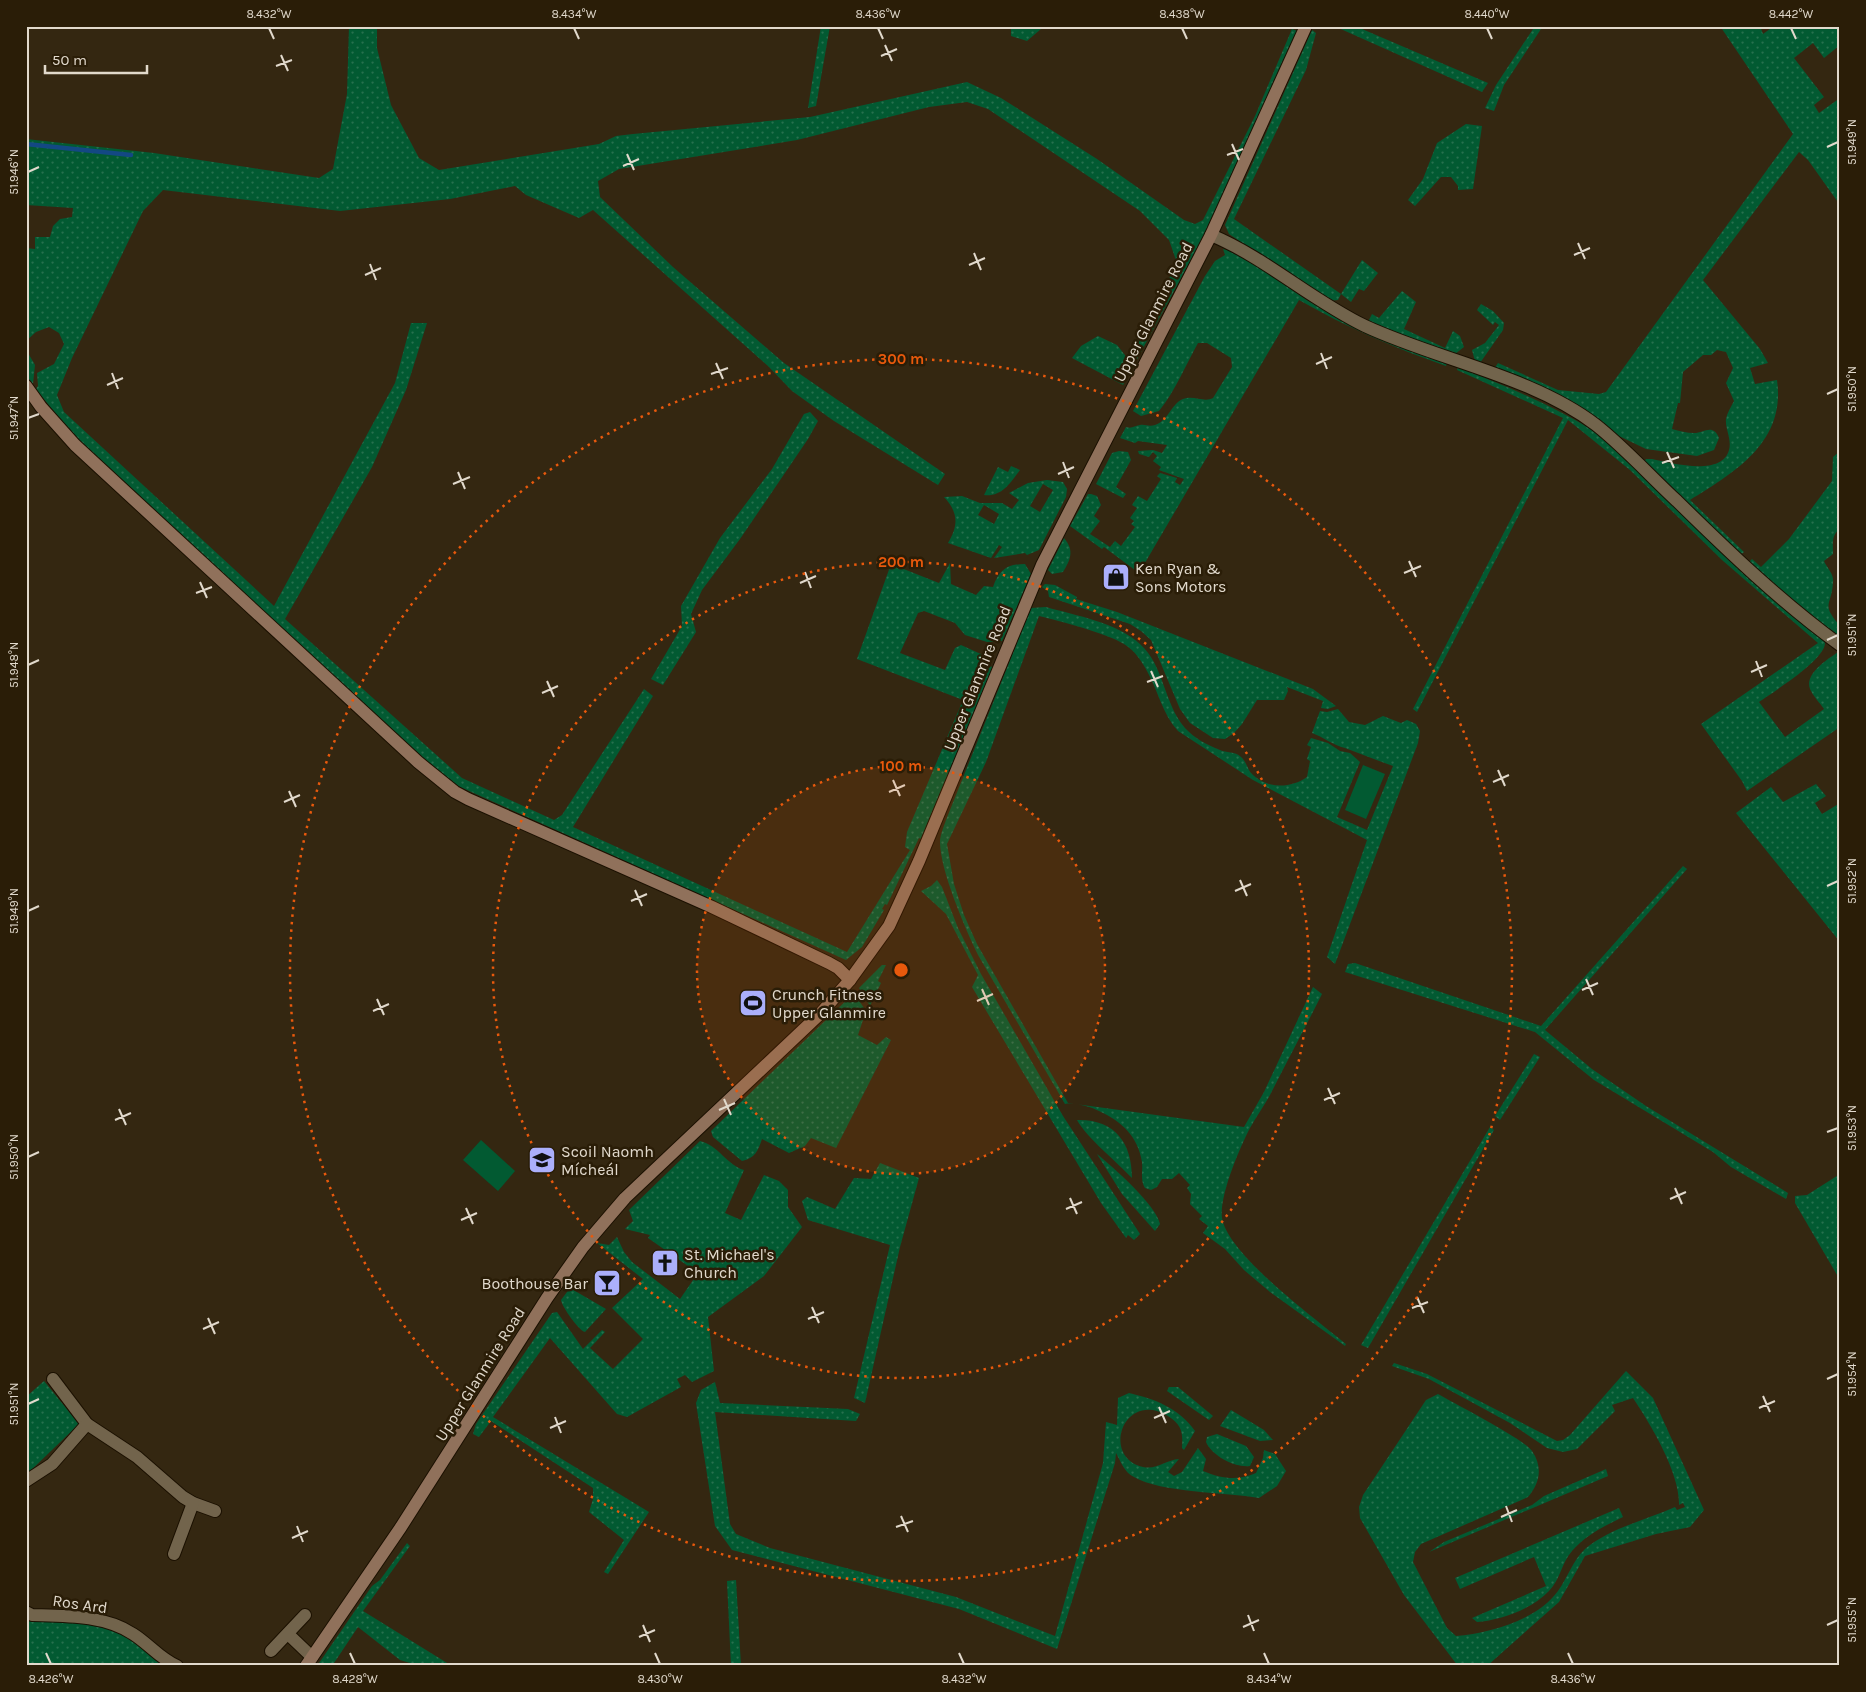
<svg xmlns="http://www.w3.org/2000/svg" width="1866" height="1692" viewBox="0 0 1866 1692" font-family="Karla,sans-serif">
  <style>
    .green { fill: url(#green-dots); fill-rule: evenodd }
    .pitch { fill: #025a32 }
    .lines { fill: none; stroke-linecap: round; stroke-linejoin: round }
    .stream { stroke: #134883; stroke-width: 4.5 }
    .street-casing { stroke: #1b1000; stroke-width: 14 }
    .secondary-casing { stroke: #1b1000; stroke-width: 14 }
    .street { stroke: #72644c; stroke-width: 12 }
    .secondary { stroke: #90715b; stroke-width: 12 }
    .ticks { fill: none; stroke: #e1d9cc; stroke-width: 2 }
    .ring { fill: none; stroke: #e8590c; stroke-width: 2.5; stroke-dasharray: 2.5 5 }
    .labels { text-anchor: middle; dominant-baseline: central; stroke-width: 5; stroke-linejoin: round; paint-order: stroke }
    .street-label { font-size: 16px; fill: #e1d9cc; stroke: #2a1d07 }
    .poi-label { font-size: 16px; fill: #e1d9cc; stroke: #2a1d07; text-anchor: start }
    .centre { fill: #e8590c; stroke: #2a1d07; stroke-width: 2.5 }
    .ring-label { font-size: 15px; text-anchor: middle; font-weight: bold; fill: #e8590c; stroke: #2a1d07; stroke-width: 5; stroke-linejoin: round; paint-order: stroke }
    .neatline { fill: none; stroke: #e1d9cc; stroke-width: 2 }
    .ticks-label { font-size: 12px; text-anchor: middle; fill: #e1d9cc }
  </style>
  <defs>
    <pattern id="green-dots" width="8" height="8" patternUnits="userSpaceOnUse" patternTransform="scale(1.25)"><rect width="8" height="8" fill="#025a32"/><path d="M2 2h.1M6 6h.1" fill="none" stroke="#27714e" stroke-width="1.8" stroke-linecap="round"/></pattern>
  </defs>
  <rect width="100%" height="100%" fill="#342711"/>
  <g class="green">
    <path d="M349 26H377V48L391 105 419 158 439 170 599 144 616 136 633 134 810 117 967 82 1001 98 1097 159 1184 220 1195 224 1203 220 1255 116 1292 29 1297 31 1260 118 1206 232 1123 385 1072 358 1081 346 1098 336 1117 345 1128 359 1177 263 1169 240 1140 211 988 109 967 102 929 107 797 140 619 169 598 181 600 197 673 267 784 363 945 474 938 485 834 421 792 391 768 366 593 210 579 218 526 195 515 186 450 199 340 211 163 190 143 211 72 358 57 395 64 412 274 606 395 383 411 323H427L406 390 372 467 285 619 462 778 554 820 562 815 644 689 653 696 573 827 847 952 910 850 905 847 907 832 963 700 857 659 891 564 939 583 950 563 951 584 976 595 984 586 993 587C999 570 1007 564 1025 564L1031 574 1002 641 987 642 965 635 955 623 924 611 918 613 900 653 945 670 955 648 961 645 983 655 988 666 993 667 921 839 919 838 887 905 885 904 882 909 884 910 862 947 846 960 458 786 439 772 366 707 70 432 36 389 38 386 37 373 54 364 64 344 59 333 49 327 36 332 26 341V248L35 249V237H50L53 226 60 219 72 217 73 208 26 205V139L154 153 319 178 333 169 347 94Z"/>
    <polygon points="821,26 830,26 816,106 808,108"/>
    <polygon points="1011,26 1040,26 1041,29 1027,41 1011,36"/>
    <polygon points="1334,26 1355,26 1488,83 1482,92"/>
    <polygon points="1535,26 1543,26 1504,85 1494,111 1485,108 1496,85"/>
    <path d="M1720 26H1760L1763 34 1774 26H1840V45L1824 58 1813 43 1794 58 1824 97 1814 105 1819 113 1840 98V205L1808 160 1799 152 1703 280 1760 349 1768 363 1750 368 1755 384 1777 380C1786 442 1735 472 1690 500L1744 552 1740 555 1644 462 1646 459H1652C1671 463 1722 477 1729 450 1732 439 1725 429 1726 419 1727 413 1731 407 1734 401L1726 383 1733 368 1726 352 1717 350 1711 355H1703L1683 372 1680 403H1678L1672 429C1679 431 1687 433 1694 433 1704 433 1713 423 1719 438L1714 450 1697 456 1646 449 1619 436 1594 417 1494 369 1498 363 1558 390 1599 394 1606 392 1793 134Z"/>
    <polygon points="1312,30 1316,33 1306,70 1234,219 1341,294 1362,260 1378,273 1364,291 1359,289 1351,302 1341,294 1338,300 1328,301 1229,234 1225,225"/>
    <polygon points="1466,124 1482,126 1473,189 1458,190 1458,186 1451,177 1441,177 1415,206 1408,200 1423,179 1437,143"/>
    <path d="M1223 249C1255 257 1287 290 1317 306 1359 329 1404 345 1447 363L1446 366C1395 348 1346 327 1299 300L1139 573 1104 547 1102 549 1070 526 1088 494H1091L1097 496 1101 505 1094 516 1100 521 1090 534 1110 547 1115 541 1121 546 1135 527 1131 524 1134 521 1130 518 1137 508 1132 505 1138 496 1147 501 1161 479 1157 476 1160 473 1177 478 1175 482 1180 485 1184 479 1159 470 1161 467 1153 461 1157 456 1153 452 1149 457 1139 454 1138 451 1153 450 1162 453 1167 445 1138 441 1135 443 1120 438 1126 427C1132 429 1134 426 1140 425 1145 424 1149 427 1155 425 1169 420 1171 404 1183 399 1194 395 1204 403 1213 398L1232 367 1231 358 1207 343H1198C1185 366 1176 390 1159 411L1141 416 1133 411 1205 276 1215 261 1225 255Z"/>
    <polygon points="1402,291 1416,302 1404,329 1445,348 1453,331 1460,336 1464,347 1455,354 1368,322 1372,314 1379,318"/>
    <polygon points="1481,304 1493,311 1504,323 1503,330 1480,363 1475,361 1472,350 1485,343 1499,325 1495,322 1493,325 1477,310"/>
    <polygon points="26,353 28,353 35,365 33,384 26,375"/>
    <path d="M1458 367C1508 387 1555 406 1600 435L1822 638 1825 643C1825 660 1773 692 1759 702L1785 737 1824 709C1820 703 1813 696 1810 689 1804 674 1828 659 1838 652L1840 653V727L1747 791 1742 781 1701 724 1818 643 1722 560 1630 470 1568 420 1417 712 1413 709 1563 418 1457 370Z"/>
    <polygon points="810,412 818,421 808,439 740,539 702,590 691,614 696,632 663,685 651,679 682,626 681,606 720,538 772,469 804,414"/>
    <polygon points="1119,451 1128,452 1131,460 1116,487 1126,494 1123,498 1096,484 1112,453"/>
    <path d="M1840 451V529C1831 535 1833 544 1833 554L1824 561C1827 568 1834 574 1833 582 1832 606 1820 603 1840 626V638L1748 563 1752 559 1761 567 1789 539 1832 481 1833 457Z"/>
    <path d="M1011 466 1020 470C1010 483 1002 497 984 495L998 467 1008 472Z"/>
    <path d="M1047 480 1063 482 1067 489 1066 497 1039 550 1027 555 1025 553 994 558 1002 547 999 545 991 558 948 543C959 525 958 512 944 497L962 496 980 503H1002L1012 509 1019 500 1009 493 1028 483ZM1043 484 1053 490 1040 512 1030 506ZM984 505 999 514 994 524 978 515Z"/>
    <path d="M1064 538C1075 551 1070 560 1063 572L1052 574 1048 570Z"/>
    <polygon points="1045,584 1055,585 1077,597 1076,599 1117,612 1313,689 1336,706 1328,709 1321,708 1323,701 1287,687 1288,691 1284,700 1257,700 1242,724 1234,733 1225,739 1213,738 1190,723 1180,709 1151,640 1141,631 1130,624 1049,597 1048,591 1042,587"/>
    <path d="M1046 607C1077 616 1116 622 1140 644 1164 665 1164 704 1185 728 1194 738 1207 745 1220 750 1226 753 1235 751 1241 757 1246 761 1247 768 1251 773 1266 789 1290 789 1307 777L1310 761 1307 759 1311 747 1307 745 1311 738 1328 743 1340 751 1350 753 1360 762 1337 817 1367 830 1393 766C1376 760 1361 754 1345 748 1333 745 1323 737 1312 733L1320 711 1327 712 1338 709 1349 722 1365 725 1383 716 1401 723 1407 720 1416 724 1420 731 1418 743 1335 964 1327 957 1367 840 1253 780 1178 731C1162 713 1159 693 1148 673 1142 661 1135 651 1124 644 1106 633 1060 621 1039 616L986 762 947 844 954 884 964 915 977 944 1068 1103 1244 1127 1264 1092 1313 987 1322 994C1305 1028 1287 1061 1270 1095 1264 1106 1256 1117 1250 1128 1240 1147 1219 1196 1222 1218 1228 1255 1316 1319 1346 1344L1345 1346 1270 1292 1244 1270 1225 1249 1203 1233 1208 1226 1199 1219 1202 1216 1190 1204 1191 1194 1187 1188 1190 1185 1179 1173 1172 1179H1162L1157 1187 1151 1190 1145 1188C1140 1180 1143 1171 1142 1162 1138 1136 1121 1121 1099 1111 1091 1107 1074 1102 1065 1104L978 955C965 928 940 870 940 842 940 835 944 826 946 820L1031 608Z"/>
    <polygon points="1816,784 1826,796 1815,803 1822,814 1840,803 1840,942 1736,813 1771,787 1783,802"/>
    <polygon points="1683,866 1687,869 1545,1030 1592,1069 1646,1106 1788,1193 1786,1199 1731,1167 1713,1152 1594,1080 1535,1032 1345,972 1348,964 1355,963 1541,1026"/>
    <polygon points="937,880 942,887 958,928 981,974 1063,1116 1140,1234 1134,1240 1128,1235 1126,1238 1101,1203 972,987 978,975 946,914 921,891 931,886"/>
    <polygon points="882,965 886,965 878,981 881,983 870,1006 859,988"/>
    <path d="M854 993 866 1011 858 1035 877 1045 886 1037 891 1040 836 1148 811 1138 805 1146 789 1153 762 1139C758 1151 755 1158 742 1161L713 1137 711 1131Z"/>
    <polygon points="1534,1054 1540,1057 1500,1120 1495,1116"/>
    <path d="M1077 1120C1115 1119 1132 1143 1132 1178 1117 1162 1087 1138 1077 1120Z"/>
    <polygon points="1490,1127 1494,1130 1368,1348 1361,1345"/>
    <path d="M700 1141C718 1145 727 1165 744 1170L725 1213 741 1220 764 1175 779 1181 788 1190V1207L802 1227 764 1276 708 1317 714 1371 692 1382 685 1375 677 1379 681 1387 627 1417 617 1414 550 1338 493 1417 649 1512 608 1574 604 1572 624 1540 589 1512 593 1499V1488L491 1421 479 1437 473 1434 476 1424 552 1313 557 1312 583 1349 602 1330 605 1332 590 1348 613 1369 643 1339 612 1308 643 1279 597 1243 609 1245 617 1237 624 1252 632 1262 680 1299 698 1273 648 1238 650 1235 625 1229 633 1221 629 1210Z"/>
    <path d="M1097 1154C1114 1168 1155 1204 1160 1224L1155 1231 1122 1194Z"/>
    <polygon points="880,1163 919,1178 900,1247 865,1403 854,1398 890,1245 808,1220 802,1201 807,1197 835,1209 854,1178 871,1179"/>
    <polygon points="1840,1174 1840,1280 1795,1203 1795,1196 1807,1195"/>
    <path d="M570 1288 606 1309 585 1332C579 1331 562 1307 561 1300Z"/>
    <path d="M1394 1363 1427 1374 1557 1441 1563 1440 1570 1435 1626 1371 1653 1398 1704 1510 1690 1527 1656 1534 1585 1556 1559 1602 1487 1666H1458L1404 1595 1360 1518 1359 1507 1363 1495 1426 1400 1438 1394C1455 1404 1524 1439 1532 1451 1543 1467 1540 1483 1528 1497L1421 1544 1415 1552 1413 1562 1447 1628 1456 1636C1490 1633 1537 1620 1558 1591 1568 1577 1573 1560 1585 1549 1610 1528 1646 1520 1675 1507L1677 1510 1685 1507 1683 1503 1679 1505C1680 1473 1651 1425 1633 1398L1612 1405 1615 1411 1577 1449 1563 1452 1547 1448 1510 1423 1429 1379 1392 1366Z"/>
    <polygon points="44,1381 79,1424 26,1475 26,1397"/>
    <path d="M715 1382 720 1403 848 1409 860 1414 856 1421 715 1412 730 1524 736 1534 770 1548 956 1597 1055 1636 1103 1463 1106 1422 1117 1425 1118 1398 1129 1393C1155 1399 1179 1408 1195 1431L1184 1450 1182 1448C1183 1432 1182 1425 1168 1416 1124 1389 1100 1457 1143 1467 1157 1470 1166 1460 1179 1459L1168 1472 1174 1476 1182 1472 1198 1448 1206 1459 1203 1471C1222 1479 1238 1481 1256 1473L1263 1458 1264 1450 1275 1454 1286 1471 1277 1486 1259 1498C1226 1492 1161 1493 1134 1477 1124 1472 1121 1462 1116 1453L1115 1463 1057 1649 959 1609 732 1550 715 1526 696 1403 701 1390Z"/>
    <polygon points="1169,1387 1178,1387 1213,1416 1209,1420 1167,1391"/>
    <polygon points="1231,1410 1264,1430 1273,1440 1260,1441 1220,1426"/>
    <path d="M1217 1434 1246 1446 1254 1457 1250 1466C1235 1468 1212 1456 1206 1442L1207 1437Z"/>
    <polygon points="1606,1469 1608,1476 1429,1552 1444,1542 1532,1505 1544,1496"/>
    <path d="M1619 1508 1623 1517C1604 1526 1586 1535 1572 1551 1562 1562 1560 1580 1549 1591 1532 1609 1501 1620 1477 1622L1472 1618 1546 1586 1534 1557 1460 1589 1455 1578Z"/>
    <polygon points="407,1543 410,1546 363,1611 452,1666 420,1666 400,1660 358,1627 332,1666 317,1666 372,1586 380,1580"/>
    <polygon points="736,1580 741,1666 731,1666 727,1581"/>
    <path d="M26 1617C62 1619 98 1620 131 1638 143 1646 153 1658 167 1666H26Z"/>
  </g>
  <g class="pitch">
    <polygon points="1363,765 1385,774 1366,819 1345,810"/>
    <polygon points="481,1140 515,1171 498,1191 463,1160"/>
  </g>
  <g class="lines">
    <polyline class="stream" points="26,144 131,155"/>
    <g class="street-casing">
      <g id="street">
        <path d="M1211 235C1266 258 1311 300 1365 326 1438 360 1532 376 1596 425 1625 448 1650 476 1677 501 1729 552 1781 602 1840 645"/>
        <polyline points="53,1379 87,1424 137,1457 183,1497 193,1503 215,1511"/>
        <polyline points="26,1481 52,1464 87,1424"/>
        <polyline points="174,1554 193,1503"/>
        <path d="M26 1612 32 1615C66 1616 104 1615 133 1634 149 1644 160 1659 177 1666"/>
        <polyline points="288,1634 312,1657"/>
        <polyline points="271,1651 305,1615"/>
      </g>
    </g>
    <g class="secondary-casing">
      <g id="secondary">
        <polyline points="26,386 41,407 75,445 418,762 455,792 468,799 712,907 829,963 838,968 850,980"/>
        <polyline points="306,1666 401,1527 547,1298 583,1247 625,1198 821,1013 850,980 889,926 919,861 1042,565 1211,235 1306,26"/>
      </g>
    </g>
    <use href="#street" class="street"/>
    <use href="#secondary" class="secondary"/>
  </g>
  <path class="ticks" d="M269 28 274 39M574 28 579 39M878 28 883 39M1182 28 1187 39M1487 28 1492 39M1791 28 1796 39M885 45 892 61M281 55 288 71M881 56 897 49M276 66 292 60M1232 144 1239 160M1827 147 1838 142M627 154 634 170M1227 155 1243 149M623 166 639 159M28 172 39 167M1578 243 1585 259M974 253 981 270M1574 255 1590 248M370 264 376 280M969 265 985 258M365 275 381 268M1321 353 1327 369M716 363 723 379M1316 364 1332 357M112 373 118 389M711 374 728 368M107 385 123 378M1827 394 1838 389M28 418 39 414M1667 452 1674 468M1063 462 1069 478M1662 463 1679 457M458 472 465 489M1058 474 1074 467M453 484 470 477M1409 561 1416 577M805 572 811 588M1404 573 1421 566M200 582 207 598M800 583 816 576M196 593 212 587M1827 640 1838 635M1756 661 1762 677M28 665 39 660M1151 671 1158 687M1751 672 1767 665M547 681 554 697M1147 682 1163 676M542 693 558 686M1498 770 1505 786M893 780 900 796M1493 782 1509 775M289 791 296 807M889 792 905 785M284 802 300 795M1240 880 1247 896M1827 886 1838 881M635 890 642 906M1235 891 1251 884M631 901 647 894M28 911 39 906M1586 979 1593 995M982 989 989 1005M1582 990 1598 983M377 999 384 1015M977 1001 993 994M373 1011 389 1004M1328 1088 1335 1104M724 1099 731 1115M1324 1100 1340 1093M119 1109 126 1125M719 1110 735 1103M115 1120 131 1113M1827 1132 1838 1128M28 1157 39 1152M1675 1188 1682 1204M1070 1198 1077 1214M1670 1199 1686 1192M466 1208 473 1224M1066 1209 1082 1202M461 1220 477 1213M1417 1297 1424 1313M812 1307 819 1323M1412 1308 1428 1302M208 1318 215 1334M808 1319 824 1312M203 1329 219 1322M1827 1379 1838 1374M1763 1396 1770 1412M28 1404 39 1399M1159 1407 1166 1423M1759 1408 1775 1401M555 1417 561 1433M1154 1418 1170 1411M550 1428 566 1421M1506 1506 1512 1522M901 1516 908 1532M1501 1517 1517 1510M297 1526 303 1542M896 1527 913 1521M292 1538 308 1531M1248 1615 1254 1631M643 1625 650 1642M1827 1625 1838 1620M1243 1627 1259 1620M639 1637 655 1630M46 1653 51 1664M350 1653 355 1664M655 1653 660 1664M959 1653 964 1664M1264 1653 1269 1664M1568 1653 1573 1664"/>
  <circle cx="901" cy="970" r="204" fill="#e8590c" fill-opacity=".12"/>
  <g class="ring">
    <circle cx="901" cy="970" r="204"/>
    <circle cx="901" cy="970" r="408"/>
    <circle cx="901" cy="970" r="611"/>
  </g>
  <defs>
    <g id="shop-square" transform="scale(1.4375)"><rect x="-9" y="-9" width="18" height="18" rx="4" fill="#abaffb" stroke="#2a1d07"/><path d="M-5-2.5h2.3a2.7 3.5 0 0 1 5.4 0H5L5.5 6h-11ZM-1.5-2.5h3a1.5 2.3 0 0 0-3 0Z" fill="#111"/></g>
    <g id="stadium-square" transform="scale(1.4375)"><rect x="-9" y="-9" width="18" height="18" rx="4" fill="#abaffb" stroke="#2a1d07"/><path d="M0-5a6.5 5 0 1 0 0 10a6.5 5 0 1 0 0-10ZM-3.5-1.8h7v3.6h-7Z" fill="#111"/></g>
    <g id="school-square" transform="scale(1.4375)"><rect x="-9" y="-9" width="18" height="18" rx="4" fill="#abaffb" stroke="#2a1d07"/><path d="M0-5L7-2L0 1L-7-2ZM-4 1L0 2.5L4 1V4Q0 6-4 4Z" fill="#111"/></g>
    <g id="church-square" transform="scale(1.4375)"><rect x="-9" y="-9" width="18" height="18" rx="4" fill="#abaffb" stroke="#2a1d07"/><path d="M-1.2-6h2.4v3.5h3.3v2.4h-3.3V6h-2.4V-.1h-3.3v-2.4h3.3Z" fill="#111"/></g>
    <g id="bar-square" transform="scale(1.4375)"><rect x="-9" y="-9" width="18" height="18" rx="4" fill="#abaffb" stroke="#2a1d07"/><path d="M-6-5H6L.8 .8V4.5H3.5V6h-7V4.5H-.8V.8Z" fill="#111"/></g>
  </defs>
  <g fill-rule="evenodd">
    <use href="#shop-square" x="1116" y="577"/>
    <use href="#stadium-square" x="753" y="1003"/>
    <use href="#school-square" x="542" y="1160"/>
    <use href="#church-square" x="665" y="1263"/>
    <use href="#bar-square" x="607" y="1283"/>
  </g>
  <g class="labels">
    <g class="street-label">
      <text transform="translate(1153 312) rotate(-63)">Upper Glanmire Road</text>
      <text transform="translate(977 678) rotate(-68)">Upper Glanmire Road</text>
      <text transform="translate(480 1374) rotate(-58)">Upper Glanmire Road</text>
      <text transform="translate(80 1604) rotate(8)">Ros Ard</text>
    </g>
    <g class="poi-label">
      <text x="1135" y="568">Ken Ryan &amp;<tspan x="1135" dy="18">Sons Motors</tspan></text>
      <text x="772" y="994">Crunch Fitness<tspan x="772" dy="18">Upper Glanmire</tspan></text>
      <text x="561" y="1151">Scoil Naomh<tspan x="561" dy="18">Mícheál</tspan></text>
      <text x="684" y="1254">St. Michael's<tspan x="684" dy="18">Church</tspan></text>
      <text x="588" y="1283" text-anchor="end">Boothouse Bar</text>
    </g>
  </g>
  <circle cx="901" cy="970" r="8" class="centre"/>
  <g class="ring-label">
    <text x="901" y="364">300 m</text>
    <text x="901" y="567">200 m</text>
    <text x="901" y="771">100 m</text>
  </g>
  <rect width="1866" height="1692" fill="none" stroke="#2a1d07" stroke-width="55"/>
  <path d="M45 65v8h102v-8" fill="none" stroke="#e1d9cc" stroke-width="2.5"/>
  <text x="52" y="65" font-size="15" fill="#e1d9cc" stroke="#2a1d07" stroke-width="4" paint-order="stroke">50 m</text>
  <rect x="28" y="28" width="1810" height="1636" class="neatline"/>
  <g class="ticks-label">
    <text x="269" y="18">8.432°W</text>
    <text x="574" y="18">8.434°W</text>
    <text x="878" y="18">8.436°W</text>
    <text x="1182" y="18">8.438°W</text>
    <text x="1487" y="18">8.440°W</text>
    <text x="1791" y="18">8.442°W</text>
    <text transform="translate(1852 142) rotate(-90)" y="4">51.949°N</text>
    <text transform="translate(14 172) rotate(-90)" y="4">51.946°N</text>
    <text transform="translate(1852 389) rotate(-90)" y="4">51.950°N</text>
    <text transform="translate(14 418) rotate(-90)" y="4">51.947°N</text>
    <text transform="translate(1852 635) rotate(-90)" y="4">51.951°N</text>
    <text transform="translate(14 665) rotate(-90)" y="4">51.948°N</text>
    <text transform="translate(1852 881) rotate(-90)" y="4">51.952°N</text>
    <text transform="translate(14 911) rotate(-90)" y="4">51.949°N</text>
    <text transform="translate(1852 1128) rotate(-90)" y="4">51.953°N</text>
    <text transform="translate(14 1157) rotate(-90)" y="4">51.950°N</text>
    <text transform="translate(1852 1374) rotate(-90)" y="4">51.954°N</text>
    <text transform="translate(14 1404) rotate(-90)" y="4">51.951°N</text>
    <text transform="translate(1852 1620) rotate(-90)" y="4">51.955°N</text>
    <text x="51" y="1683">8.426°W</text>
    <text x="355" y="1683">8.428°W</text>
    <text x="660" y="1683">8.430°W</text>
    <text x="964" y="1683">8.432°W</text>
    <text x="1269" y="1683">8.434°W</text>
    <text x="1573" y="1683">8.436°W</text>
  </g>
</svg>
